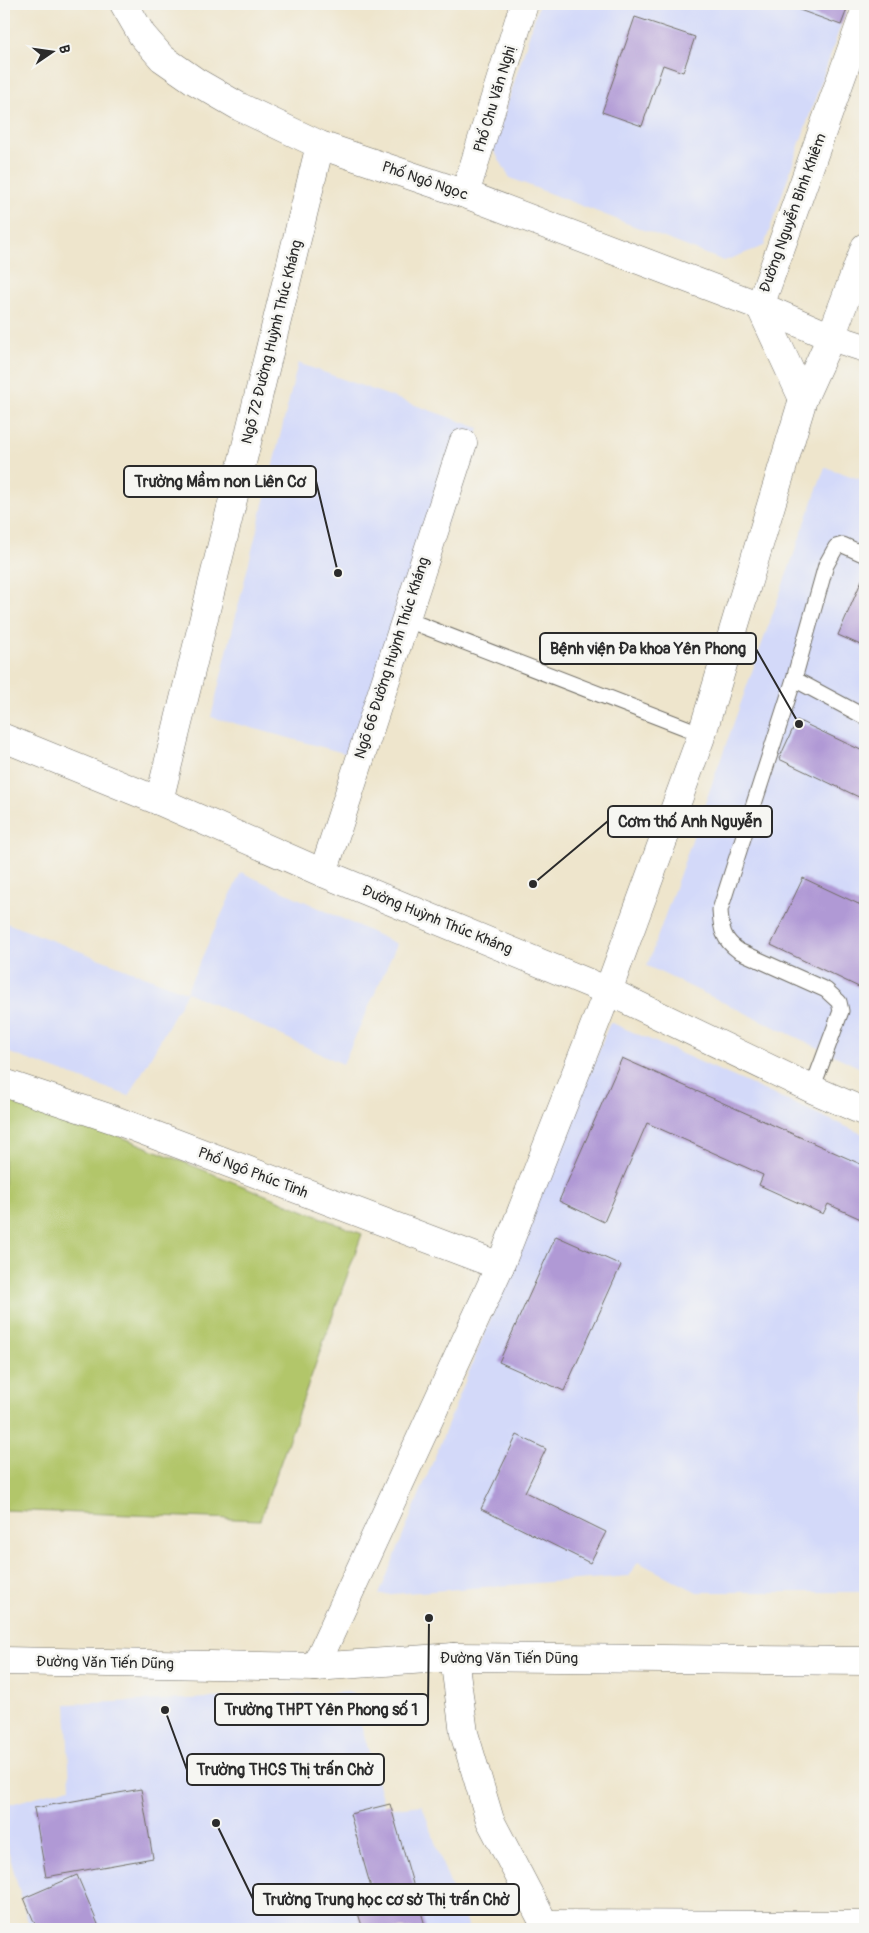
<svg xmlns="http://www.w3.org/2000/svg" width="869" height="1933" font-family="Pangolin,sans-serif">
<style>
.built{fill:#d3d9f9}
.green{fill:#b2c66a;stroke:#6e784a}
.building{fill:#b099d5}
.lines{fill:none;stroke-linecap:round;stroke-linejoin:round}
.lane-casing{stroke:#6f6c63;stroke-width:17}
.street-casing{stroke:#6f6c63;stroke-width:29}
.secondary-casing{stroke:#6f6c63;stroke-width:29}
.primary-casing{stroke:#6f6c63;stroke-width:29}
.lane{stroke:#fff;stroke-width:15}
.street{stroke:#fff;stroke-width:28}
.secondary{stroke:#fff;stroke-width:28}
.primary{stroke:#fff;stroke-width:28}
.labels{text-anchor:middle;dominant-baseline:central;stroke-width:5;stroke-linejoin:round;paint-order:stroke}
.street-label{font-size:15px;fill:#2b2b2b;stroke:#f6f6f2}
.leader{fill:none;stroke:#2b2b2b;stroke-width:2}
.callout-dot{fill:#2b2b2b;stroke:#f6f6f2;stroke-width:2}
.callout{fill:#f6f6f2;stroke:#2b2b2b;stroke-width:2}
.callout-label{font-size:16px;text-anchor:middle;font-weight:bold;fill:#2b2b2b}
</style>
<rect width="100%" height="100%" fill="#f6f6f2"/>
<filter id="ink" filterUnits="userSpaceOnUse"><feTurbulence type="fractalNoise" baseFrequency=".02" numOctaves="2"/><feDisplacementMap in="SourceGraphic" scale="10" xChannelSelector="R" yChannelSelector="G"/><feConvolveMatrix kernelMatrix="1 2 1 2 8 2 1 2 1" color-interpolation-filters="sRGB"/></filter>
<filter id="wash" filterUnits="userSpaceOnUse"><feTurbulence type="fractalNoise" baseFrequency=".0096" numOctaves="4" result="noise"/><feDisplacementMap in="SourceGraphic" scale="20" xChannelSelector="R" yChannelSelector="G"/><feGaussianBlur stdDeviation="1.12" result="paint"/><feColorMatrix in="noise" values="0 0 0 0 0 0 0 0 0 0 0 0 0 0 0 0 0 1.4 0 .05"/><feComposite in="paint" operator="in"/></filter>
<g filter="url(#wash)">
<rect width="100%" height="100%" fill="#eee5cc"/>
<g class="built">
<polygon points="539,4 782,4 841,25 764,246 724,261 510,178 493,149"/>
<polygon points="298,363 479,428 366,759 211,717"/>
<polygon points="825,467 865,481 865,1070 647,966"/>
<polygon points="241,872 397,944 343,1064 187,992 129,1096 4,1051 4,922 186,992"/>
<polygon points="610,1022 865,1135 865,1592 697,1592 638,1562 629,1576 379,1595"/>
<polygon points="352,1692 385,1809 422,1805 447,1876 469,1929 30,1929 4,1836 4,1806 70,1787 66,1704"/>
</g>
<polygon class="green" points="4,1095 77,1119 362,1234 260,1520 4,1510"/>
<g id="blocks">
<g class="building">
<polygon points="783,4 849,4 841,25"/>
<polygon points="635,17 695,37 683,72 663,65 642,126 602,112"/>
<polygon points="865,573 865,647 838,635"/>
<polygon points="797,720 865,752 865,800 779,759"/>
<polygon points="803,878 865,907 865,990 771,945"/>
<polygon points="622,1058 865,1166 865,1221 828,1204 823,1214 759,1185 763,1175 647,1123 604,1222 559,1201"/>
<polygon points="556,1236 621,1265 564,1391 499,1362"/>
<polygon points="517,1435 546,1449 525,1492 606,1532 590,1563 481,1509"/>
<polygon points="141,1789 153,1858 46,1877 34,1808"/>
<polygon points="390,1804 426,1929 363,1929 355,1904 374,1898 350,1814"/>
<polygon points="77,1875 100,1929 37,1929 24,1898"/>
</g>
</g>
</g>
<g filter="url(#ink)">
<use href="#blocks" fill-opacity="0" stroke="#6f6c63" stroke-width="1"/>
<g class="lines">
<g class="lane-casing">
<g id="lane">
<polyline points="405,619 702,734"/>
<polyline points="794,679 865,717"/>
<path d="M812 1089 841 1011 839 1002 826 990 739 951C723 940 721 929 720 910L794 679 826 565 836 547 843 545 865 555"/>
</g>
</g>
<g class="street-casing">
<g id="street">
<polyline points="465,194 524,4"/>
<polyline points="159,801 320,145"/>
<polyline points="323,873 463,443"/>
<polyline points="4,1083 115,1120 500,1266"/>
<polyline points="454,1657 464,1733 490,1820 547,1929"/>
<polyline points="544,1924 865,1925"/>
</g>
</g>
<g class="secondary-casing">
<g id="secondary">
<polyline points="124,4 142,35 162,58 195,81 240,107 320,145 465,194 760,306 831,337 865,348"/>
<polyline points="803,399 760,306 865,11"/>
<polyline points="4,738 159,801 323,873 608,991 812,1089 865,1112"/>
<polyline points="315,1667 500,1266 608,991 702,734 803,399 831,337 865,247"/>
</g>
</g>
<g class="primary-casing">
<polyline id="primary" points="4,1661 315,1667 454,1657 865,1661"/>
</g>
<use href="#lane" class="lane"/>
<use href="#street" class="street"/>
<use href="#secondary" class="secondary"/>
<use href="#primary" class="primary"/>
</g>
</g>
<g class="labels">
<g class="street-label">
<text transform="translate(495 99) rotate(-73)">Phố Chu Văn Nghị</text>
<text transform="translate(425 181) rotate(19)">Phố Ngô Ngọc</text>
<text transform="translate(793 213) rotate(-70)">Đường Nguyễn Bỉnh Khiêm</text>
<text transform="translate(272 342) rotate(-76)">Ngõ 72 Đường Huỳnh Thúc Kháng</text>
<text transform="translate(392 658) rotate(-72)">Ngõ 66 Đường Huỳnh Thúc Kháng</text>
<text transform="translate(437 920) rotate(22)">Đường Huỳnh Thúc Kháng</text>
<text transform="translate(253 1173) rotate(21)">Phố Ngô Phúc Tinh</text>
<text x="509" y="1658">Đường Văn Tiến Dũng</text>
<text transform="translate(105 1663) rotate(1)">Đường Văn Tiến Dũng</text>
</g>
</g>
<path class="leader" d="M338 573L316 481M799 724L756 649M533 884L608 821M429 1618L428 1710M165 1710L187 1770M216 1823L253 1899"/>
<g class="callout-dot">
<circle cx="338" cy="573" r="5"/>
<circle cx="799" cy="724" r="5"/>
<circle cx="533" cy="884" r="5"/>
<circle cx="429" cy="1618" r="5"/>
<circle cx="165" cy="1710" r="5"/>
<circle cx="216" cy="1823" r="5"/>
</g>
<g class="callout">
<rect x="124" y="466" width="192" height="31" rx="5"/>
<rect x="540" y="633" width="216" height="31" rx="5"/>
<rect x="608" y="806" width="164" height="31" rx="5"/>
<rect x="215" y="1694" width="213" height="31" rx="5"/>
<rect x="187" y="1754" width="197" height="31" rx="5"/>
<rect x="253" y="1884" width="266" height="31" rx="5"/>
</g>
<g class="callout-label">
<text x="220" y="487">Trường Mầm non Liên Cơ</text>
<text x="648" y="654">Bệnh viện Đa khoa Yên Phong</text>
<text x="690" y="827">Cơm thố Anh Nguyễn</text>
<text x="321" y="1715">Trường THPT Yên Phong số 1</text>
<text x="285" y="1775">Trường THCS Thị trấn Chờ</text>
<text x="386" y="1905">Trường Trung học cơ sở Thị trấn Chờ</text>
</g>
<rect width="869" height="1933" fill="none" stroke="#f6f6f2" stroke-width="20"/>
<g transform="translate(52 52) rotate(77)" stroke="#f6f6f2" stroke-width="4" paint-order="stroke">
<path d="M0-4L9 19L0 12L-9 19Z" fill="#2b2b2b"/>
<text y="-8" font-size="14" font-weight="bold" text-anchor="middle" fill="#2b2b2b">B</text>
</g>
</svg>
